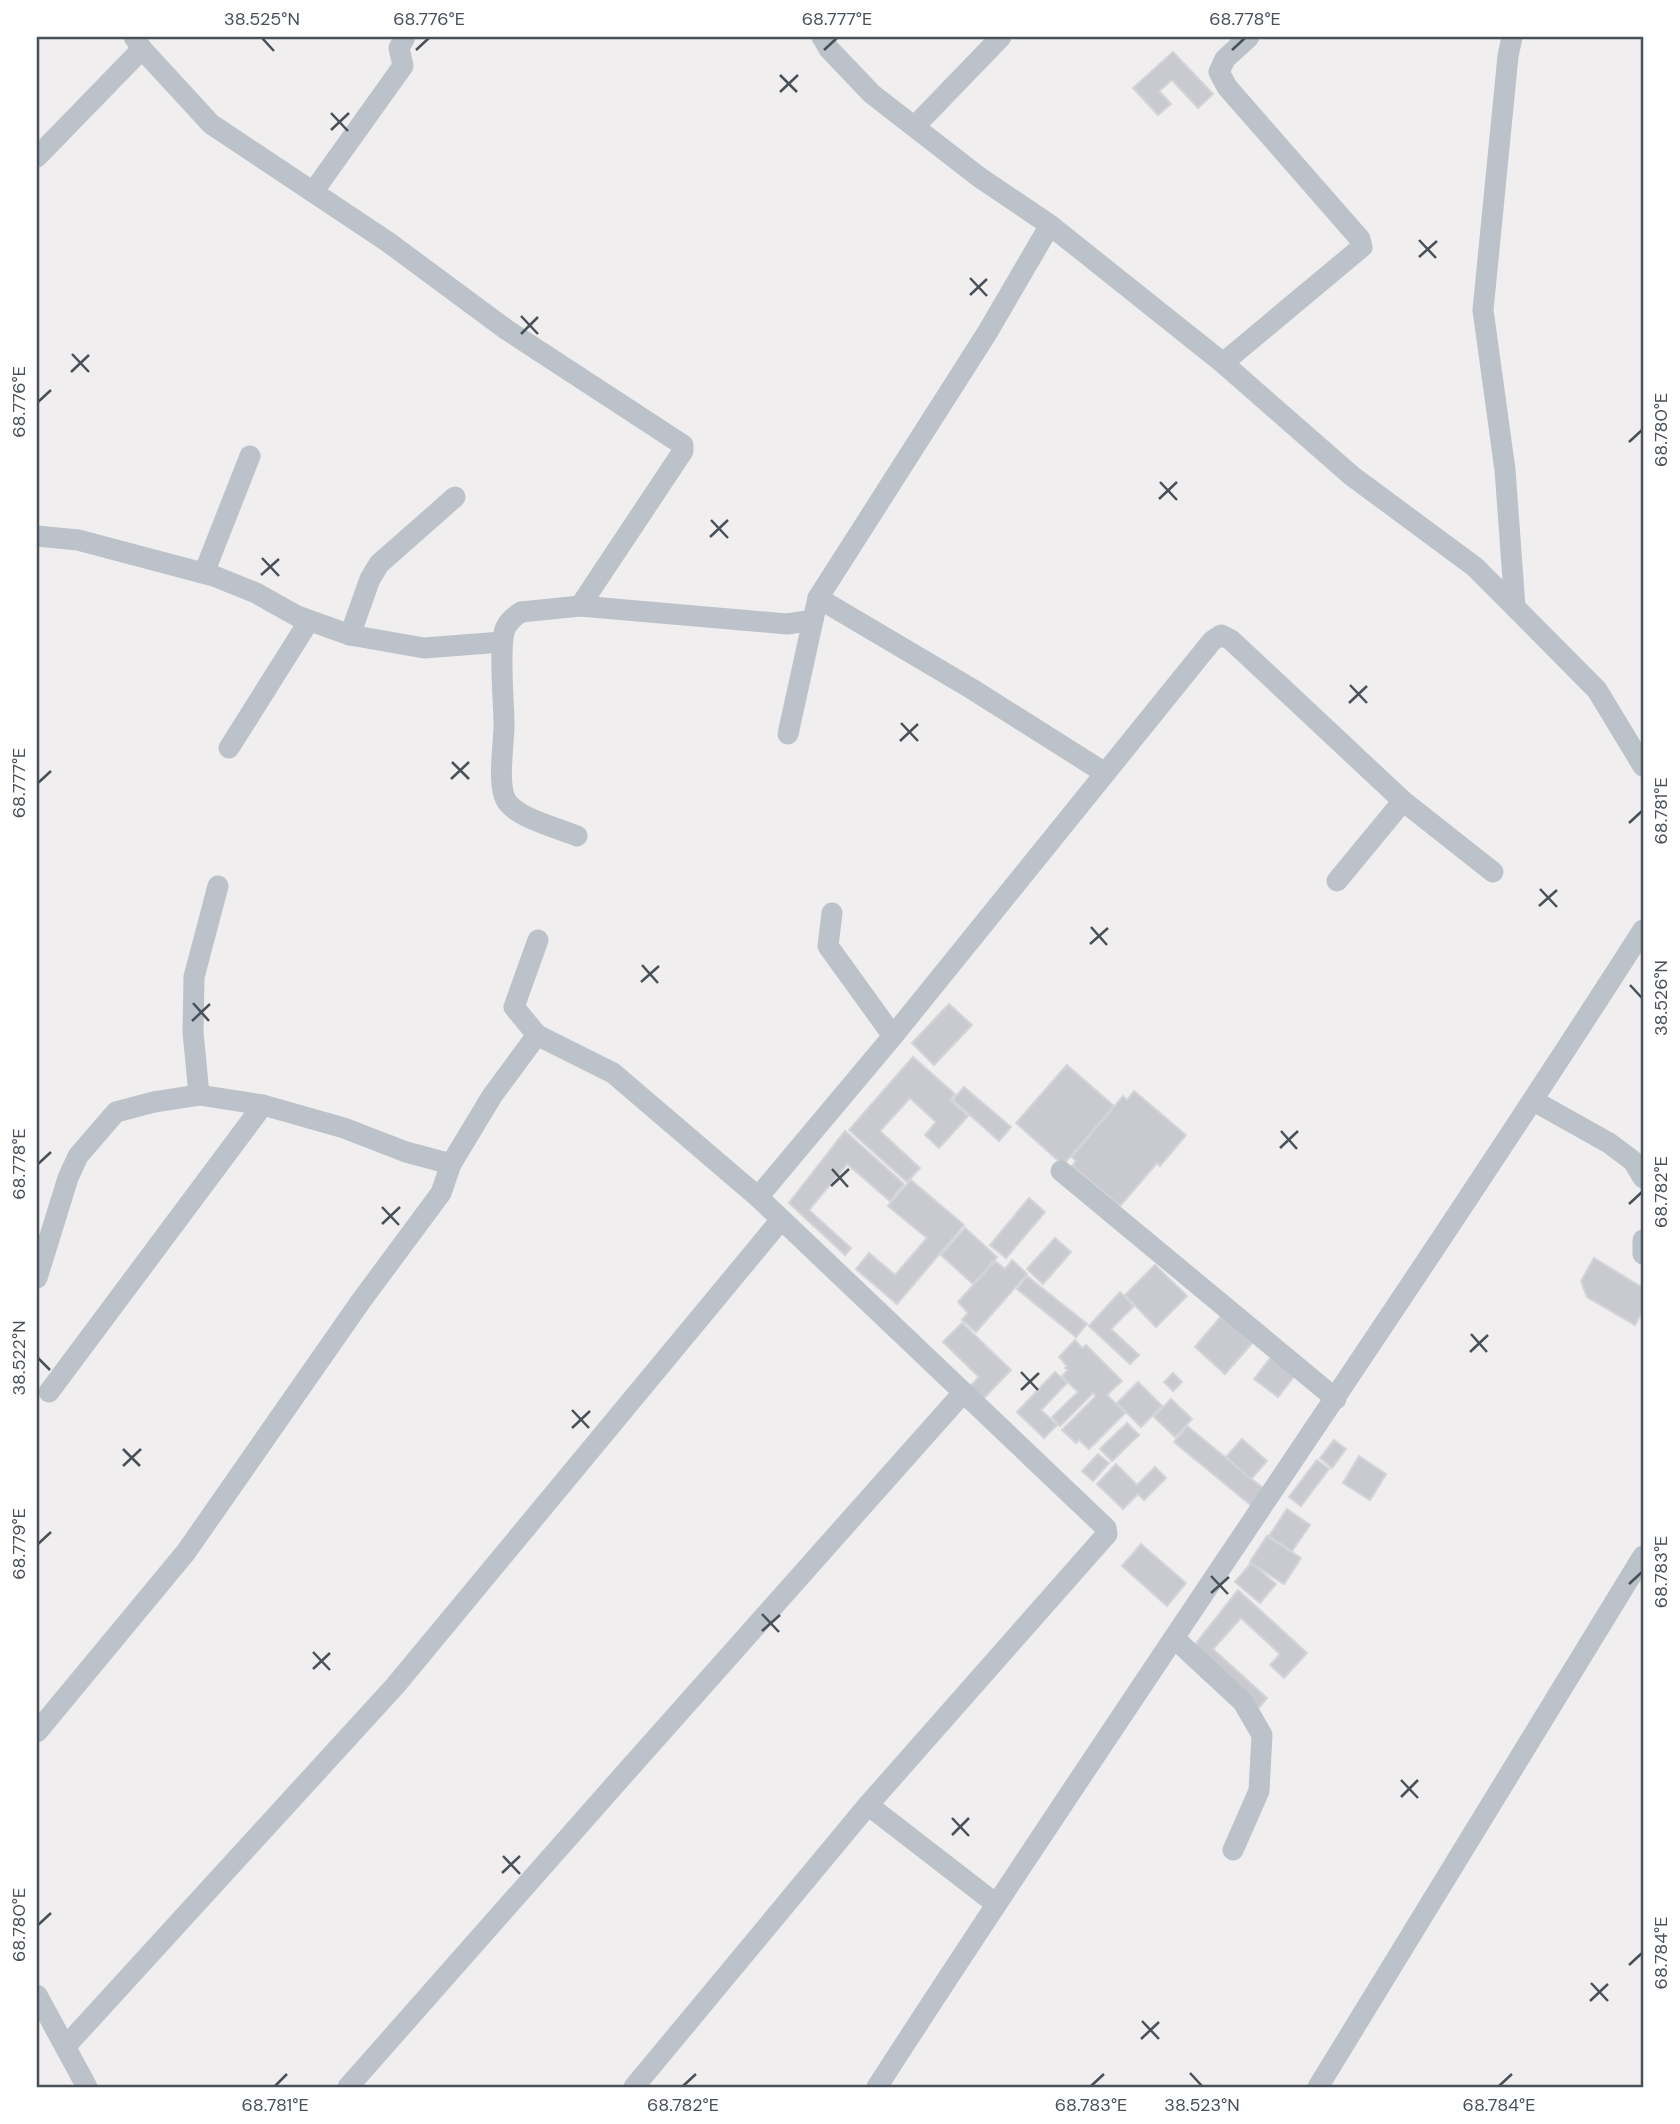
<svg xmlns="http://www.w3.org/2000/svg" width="1680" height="2124" font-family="'DM Sans',sans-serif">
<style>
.building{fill:#c9cad0;stroke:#d3d4d9;stroke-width:2}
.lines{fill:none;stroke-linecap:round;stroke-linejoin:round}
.minor{stroke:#bbc2c9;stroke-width:21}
.ticks{fill:none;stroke:#485059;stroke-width:2.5}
.neatline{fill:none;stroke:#485059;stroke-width:2.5}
.ticks-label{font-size:18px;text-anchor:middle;fill:#485059}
</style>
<rect width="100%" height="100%" fill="#f0eeee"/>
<g class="building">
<polygon points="1173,52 1213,94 1198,108 1172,80 1159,91 1171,104 1158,115 1133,88"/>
<polygon points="949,1004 972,1025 934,1065 912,1043"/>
<polygon points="913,1057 955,1094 950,1100 968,1116 939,1148 925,1135 936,1122 910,1098 880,1131 920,1168 907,1182 849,1130"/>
<polygon points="1067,1065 1114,1106 1063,1165 1016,1123"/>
<polygon points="964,1087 1011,1127 999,1141 953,1100"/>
<polygon points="1134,1091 1186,1135 1160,1166 1157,1163 1120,1206 1072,1166 1076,1161 1072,1157 1123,1096 1127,1100"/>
<polygon points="845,1131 904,1184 890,1201 847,1164 809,1210 851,1248 845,1255 789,1203"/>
<polygon points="911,1180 964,1225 897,1304 856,1269 869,1253 895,1275 927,1238 888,1206"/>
<polygon points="1029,1198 1045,1212 1006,1258 990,1245"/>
<polygon points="965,1228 997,1257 973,1284 941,1255"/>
<polygon points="1055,1238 1071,1252 1043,1284 1027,1269"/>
<polygon points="1594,1258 1643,1288 1643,1310 1635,1325 1587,1297 1581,1281"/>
<polygon points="1012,1260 1027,1274 976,1332 962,1320 968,1313 958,1302 995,1261 1005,1269"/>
<polygon points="1155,1265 1187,1296 1156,1327 1125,1295"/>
<polygon points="1027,1276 1087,1324 1076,1337 1017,1289"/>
<polygon points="1120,1292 1134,1306 1111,1329 1139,1355 1130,1364 1089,1326"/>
<polygon points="1223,1314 1254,1341 1225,1374 1195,1347"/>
<polygon points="962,1323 1011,1370 980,1402 967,1389 979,1377 943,1342"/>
<polygon points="1075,1340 1082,1348 1086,1345 1122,1381 1107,1395 1125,1413 1089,1449 1079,1440 1076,1443 1062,1430 1096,1396 1093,1393 1060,1426 1052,1417 1078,1392 1062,1376 1068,1370 1065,1368 1067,1366 1059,1357"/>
<polygon points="1272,1356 1296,1374 1278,1397 1254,1379"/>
<polygon points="1055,1372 1067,1383 1041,1410 1057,1425 1044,1438 1017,1412"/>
<polygon points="1173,1373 1182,1382 1173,1391 1164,1382"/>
<polygon points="1138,1382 1162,1406 1141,1427 1117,1403"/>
<polygon points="1171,1399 1192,1419 1175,1437 1154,1417"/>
<polygon points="1127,1423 1139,1435 1112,1461 1100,1449"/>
<polygon points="1187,1426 1270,1494 1257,1510 1174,1442"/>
<polygon points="1242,1439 1267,1461 1251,1479 1226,1457"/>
<polygon points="1334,1440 1346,1449 1332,1468 1320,1458"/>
<polygon points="1098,1454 1109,1463 1093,1481 1082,1471"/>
<polygon points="1359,1456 1386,1474 1370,1500 1343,1483"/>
<polygon points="1317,1460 1329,1469 1301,1506 1289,1497"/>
<polygon points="1116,1464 1137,1485 1155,1467 1166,1478 1144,1500 1138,1494 1123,1509 1097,1484"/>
<polygon points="1287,1509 1310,1525 1292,1551 1269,1536"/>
<polygon points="1267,1536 1301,1558 1284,1584 1250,1562"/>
<polygon points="1141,1544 1186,1583 1167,1606 1122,1566"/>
<polygon points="1251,1563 1276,1584 1260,1603 1235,1582"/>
<polygon points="1238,1590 1307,1653 1284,1678 1270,1665 1280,1654 1241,1618 1213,1649 1267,1698 1257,1710 1194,1646"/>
</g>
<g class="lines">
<g class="minor">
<polyline points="134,37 142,49 211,124 388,242 507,330 683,445 683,451 580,606"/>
<polyline points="822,37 829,49 872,94 979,177 1050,225"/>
<polyline points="1512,37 1508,56 1483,310 1505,470 1515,607"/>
<polyline points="915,126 1001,37"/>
<polyline points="37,157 142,49"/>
<polyline points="313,192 403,66 399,48 405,37"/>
<polyline points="1223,363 1362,247 1360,239 1227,87 1219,72 1225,59 1249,37"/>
<polyline points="37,536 78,540 214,576 256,593 297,616 350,635 424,648 502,642"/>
<polyline points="204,573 250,456"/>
<polyline points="818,598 972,689 1105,773"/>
<polyline points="350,635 370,579 379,564 455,497"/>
<polyline points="788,734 813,620"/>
<polyline points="229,748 309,621"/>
<path d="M577 836C558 828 516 818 506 800 497 784 504 744 504 724 504 704 498 642 506 627 509 621 515 616 521 612L580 606 787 624 813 620 818 598 987 333 1050 225 1223 363 1352 476 1475 567 1597 690 1643 766"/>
<polyline points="1337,881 1403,801"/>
<polyline points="832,913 828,946 893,1036"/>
<polyline points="537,1035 613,1073 758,1197 893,1036 1212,641 1221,635 1231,640 1403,801 1493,872"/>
<polyline points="199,1095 193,1032 194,977 218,886"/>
<polyline points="1534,1101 1609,1143 1633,1161 1643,1178"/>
<polyline points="1061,1171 1336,1399"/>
<polyline points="1643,1240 1643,1254"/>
<polyline points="37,1278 68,1178 78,1156 116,1112 154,1102 199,1095 263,1105 344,1128 406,1152 451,1164 492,1096 537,1035 514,1007 538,940"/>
<polyline points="49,1392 263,1105"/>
<polyline points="1174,1638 1243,1702 1262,1735 1259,1791 1233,1850"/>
<polyline points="37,1732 186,1552 361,1301 441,1193 451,1164"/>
<polyline points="868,1805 996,1904"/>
<polyline points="37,1995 87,2087"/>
<polyline points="65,2047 395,1686 780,1221"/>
<polyline points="348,2087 619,1780 962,1394"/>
<polyline points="634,2087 868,1805 1107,1534 1106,1528 758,1197"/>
<path d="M877 2087C1128 1698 1393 1320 1643 930"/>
<polyline points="1318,2087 1643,1556"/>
</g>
</g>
<path class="ticks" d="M262 38 274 51M416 50 429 38M824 50 837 38M1232 50 1245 38M780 75 797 92M780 92 798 75M331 113 348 131M331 130 349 113M1419 240 1436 258M1419 257 1437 241M970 278 987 296M970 295 987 279M521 316 538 334M521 334 538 317M72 354 89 372M71 372 89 355M38 402 51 390M1629 442 1642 430M1160 482 1177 500M1159 499 1177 482M711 520 728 538M710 537 728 520M262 558 279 576M261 575 279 559M1350 685 1367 703M1349 703 1367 686M901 723 918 741M900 741 918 724M452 762 469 779M451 779 469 762M38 783 51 771M1629 823 1642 811M1540 889 1557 907M1539 906 1557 890M1091 927 1107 945M1090 944 1108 928M642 965 658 983M641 982 659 966M1630 985 1642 998M193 1003 209 1021M192 1021 210 1004M1281 1131 1297 1149M1280 1148 1298 1131M38 1164 51 1152M832 1169 848 1187M831 1186 849 1169M1629 1204 1642 1192M382 1207 399 1225M382 1224 400 1207M1471 1334 1487 1352M1470 1352 1488 1335M38 1358 50 1370M1021 1372 1038 1390M1021 1390 1039 1373M572 1410 589 1428M572 1428 590 1411M123 1449 140 1466M123 1466 141 1449M38 1544 51 1532M1211 1576 1228 1594M1629 1584 1642 1572M1211 1593 1229 1577M762 1614 779 1632M762 1631 780 1615M313 1652 330 1670M313 1669 330 1653M1401 1780 1418 1798M1401 1797 1418 1780M952 1818 969 1836M952 1835 969 1818M503 1856 520 1874M502 1873 520 1856M38 1925 51 1913M1629 1965 1642 1953M1591 1983 1608 2001M1590 2001 1608 1984M1142 2021 1159 2039M1141 2039 1159 2022M1190 2073 1202 2086M275 2086 287 2074M683 2086 696 2074M1091 2086 1104 2074M1499 2086 1512 2074"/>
<rect width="1680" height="2124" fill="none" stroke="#ffffff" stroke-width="77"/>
<rect x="38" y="38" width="1604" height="2048" class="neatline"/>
<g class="ticks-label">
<text x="262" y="25">38.525°N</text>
<text x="429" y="25">68.776°E</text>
<text x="837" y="25">68.777°E</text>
<text x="1245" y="25">68.778°E</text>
<text transform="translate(19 402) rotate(-90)" y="6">68.776°E</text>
<text transform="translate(1661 430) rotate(-90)" y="6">68.780°E</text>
<text transform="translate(19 783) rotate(-90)" y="6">68.777°E</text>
<text transform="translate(1661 811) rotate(-90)" y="6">68.781°E</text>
<text transform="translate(1661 998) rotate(-90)" y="6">38.526°N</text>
<text transform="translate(19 1164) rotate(-90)" y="6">68.778°E</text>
<text transform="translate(1661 1192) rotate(-90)" y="6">68.782°E</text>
<text transform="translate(19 1358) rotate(-90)" y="6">38.522°N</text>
<text transform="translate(19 1544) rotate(-90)" y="6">68.779°E</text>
<text transform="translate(1661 1572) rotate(-90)" y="6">68.783°E</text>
<text transform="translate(19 1925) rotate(-90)" y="6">68.780°E</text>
<text transform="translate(1661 1953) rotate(-90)" y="6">68.784°E</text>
<text x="275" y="2111">68.781°E</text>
<text x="683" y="2111">68.782°E</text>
<text x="1091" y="2111">68.783°E</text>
<text x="1202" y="2111">38.523°N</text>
<text x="1499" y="2111">68.784°E</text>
</g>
</svg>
